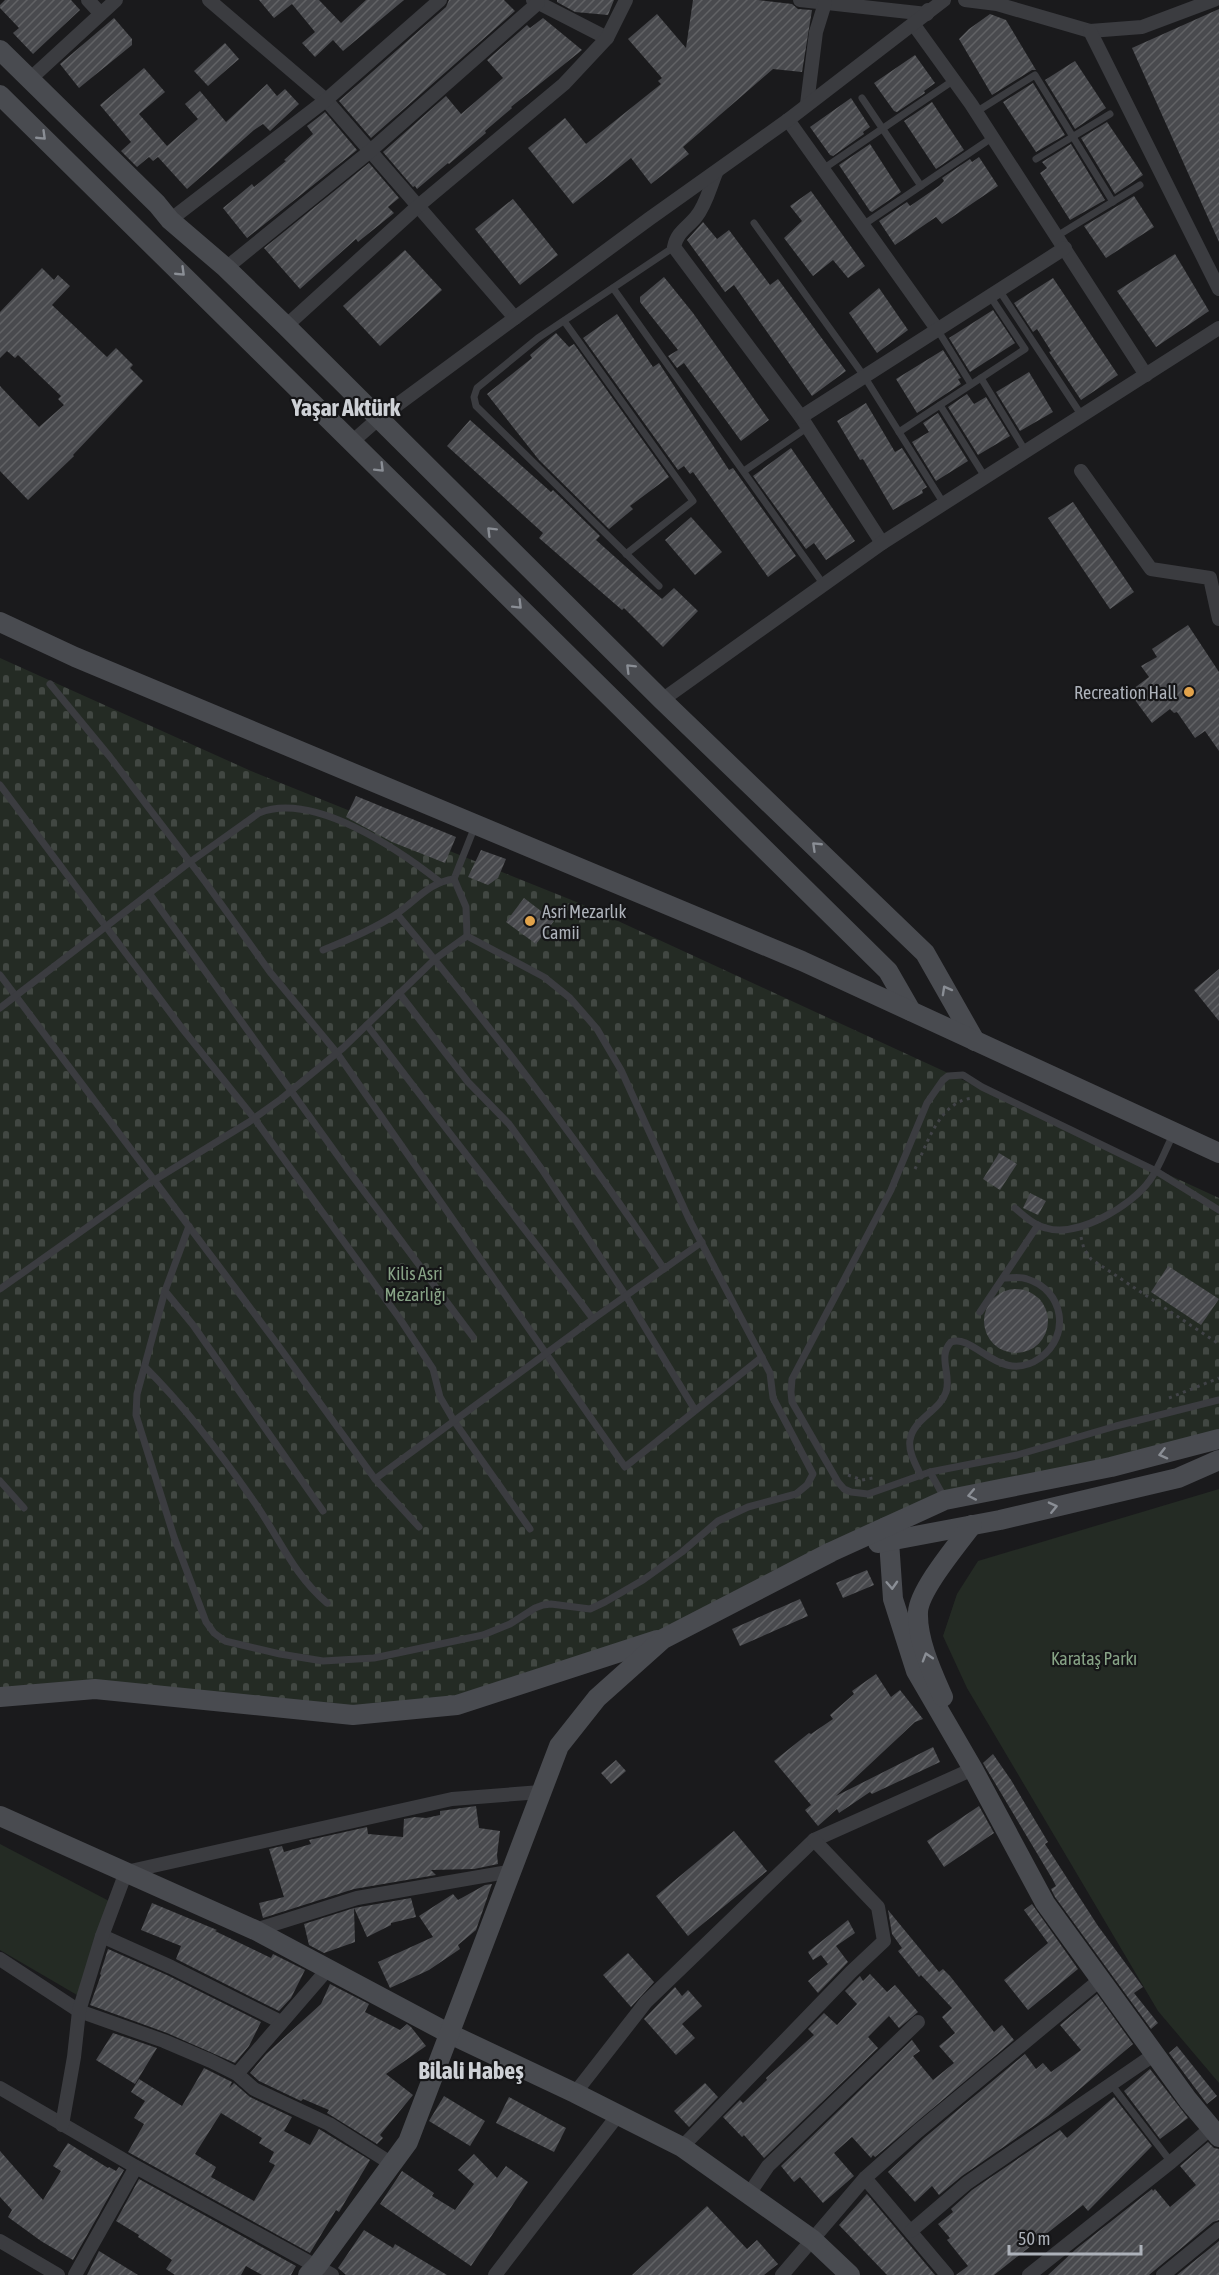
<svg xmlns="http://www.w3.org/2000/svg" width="1219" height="2275" font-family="'Asap Condensed',sans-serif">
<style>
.cemetery{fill:url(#cemetery-stones)}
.park{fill:#242b24}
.building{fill:url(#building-hatch);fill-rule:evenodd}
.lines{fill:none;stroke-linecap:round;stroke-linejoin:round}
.path{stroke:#414347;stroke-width:3;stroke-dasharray:3 4.5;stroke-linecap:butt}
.lane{stroke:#3b3c40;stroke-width:7}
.street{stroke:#3b3c40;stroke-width:14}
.secondary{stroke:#494b50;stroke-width:20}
.oneway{stroke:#8a8e95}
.poi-dot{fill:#e2a34b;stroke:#151517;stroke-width:2}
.labels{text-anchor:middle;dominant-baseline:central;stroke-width:4.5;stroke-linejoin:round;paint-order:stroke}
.poi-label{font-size:18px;fill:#adb2ba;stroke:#151517;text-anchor:end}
.park-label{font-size:18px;fill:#87a386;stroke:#151517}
.district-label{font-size:24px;font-weight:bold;fill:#ced1d6;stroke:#151517}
</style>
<defs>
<pattern id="cemetery-stones" width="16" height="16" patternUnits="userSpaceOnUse" patternTransform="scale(1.5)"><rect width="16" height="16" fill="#242b24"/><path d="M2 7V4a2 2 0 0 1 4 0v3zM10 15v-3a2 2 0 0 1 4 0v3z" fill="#414742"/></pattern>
<pattern id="building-hatch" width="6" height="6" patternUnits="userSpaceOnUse" patternTransform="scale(1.5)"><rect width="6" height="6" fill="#494a4e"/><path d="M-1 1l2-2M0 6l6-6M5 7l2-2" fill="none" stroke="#616265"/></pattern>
</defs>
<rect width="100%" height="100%" fill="#1a1a1c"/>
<polygon class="cemetery" points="0,658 251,771 579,903 1219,1198 1219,1439 934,1506 737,1608 454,1707 349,1716 91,1691 0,1703"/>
<g class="park">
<polygon points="1219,1489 1219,2083 1158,2011 967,1688 943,1636 957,1594 978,1561"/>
<polygon points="0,1844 111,1902 77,1995 0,1950"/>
</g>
<g class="building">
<polygon points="5,0 71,0 80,10 33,54 13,33 19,28 0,8 0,5"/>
<polygon points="259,0 319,0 341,23 366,0 404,0 343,51 333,40 315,57 302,43 315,32 292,4 274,18"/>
<polygon points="449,0 504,0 515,11 371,138 339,101 446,7"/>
<polygon points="557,0 614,0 608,15 575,12 557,2"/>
<polygon points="693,0 758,0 792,4 798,9 812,10 802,72 773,69 683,147 689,154 651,184 631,158 573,204 528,148 565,118 586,144 661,84 658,81 662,78 628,39 657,14 686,48"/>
<polygon points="1219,9 1219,242 1132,48"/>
<polygon points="990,14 1006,20 1036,70 1032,70 992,95 959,39 969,29"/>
<polygon points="114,18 132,39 132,45 79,88 60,64"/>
<polygon points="543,18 582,50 511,107 512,108 485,131 486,133 449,164 448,163 417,189 415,186 413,187 383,152 446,96 461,114 503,78 487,60 527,25 530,28"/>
<polygon points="225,43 239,59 208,86 194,71"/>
<polygon points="915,55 935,83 924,91 925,93 897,112 894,111 874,83"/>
<polygon points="1075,61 1106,108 1075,129 1045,80"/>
<polygon points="144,68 165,92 139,114 167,146 198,119 185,104 200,91 226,122 267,84 277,96 285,89 299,104 270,131 263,124 254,130 187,189 158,157 153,161 149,157 137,167 121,151 131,142 100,105"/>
<polygon points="1033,83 1065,135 1036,152 1003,102"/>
<polygon points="851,98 870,127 863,132 864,134 833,156 830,155 810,127"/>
<polygon points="932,102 964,150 936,169 904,121"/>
<polygon points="325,112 357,150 247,238 223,208 252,184 254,187 286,161 284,160 313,134 307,126"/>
<polygon points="1107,122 1143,175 1115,194 1081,138"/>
<polygon points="870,144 901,192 872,212 870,211 839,165"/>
<polygon points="1071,144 1105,200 1070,220 1040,173 1047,168 1042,162"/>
<polygon points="979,157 998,186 942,224 936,217 895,245 879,221 907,202 910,206 939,186 944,181 942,178 970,159 972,162"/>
<polygon points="369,163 399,198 388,207 394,213 358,242 356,239 300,289 264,248"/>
<polygon points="811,191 865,266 848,278 833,260 813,276 784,238 802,221 790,206"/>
<polygon points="1134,196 1154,227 1106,258 1084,226"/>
<polygon points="513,199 558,255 520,285 475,229"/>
<polygon points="703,222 717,239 729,230 770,285 778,279 846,371 812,396 734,285 725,292 687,240"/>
<polygon points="405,250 442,290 380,346 343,306"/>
<polygon points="1175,254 1209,311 1156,347 1117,291"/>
<polygon points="42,268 54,280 58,275 70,286 52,305 107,357 116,348 133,365 130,368 143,381 73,455 74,456 28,500 0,471 0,386 39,427 64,405 58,399 61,396 18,355 15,358 7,351 0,358 0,312"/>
<polygon points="664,277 693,313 769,420 741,441 684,363 677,368 668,356 678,350 640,302 640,297"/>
<polygon points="1053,278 1118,375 1081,400 1049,352 1051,351 1037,329 1033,332 1014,303"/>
<polygon points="879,288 908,330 877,353 849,313"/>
<polygon points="993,310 1015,343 970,372 949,338"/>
<polygon points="617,314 653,367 659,363 729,470 733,468 796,556 768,577 693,472 690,474 684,466 678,470 583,338"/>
<polygon points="556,333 569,347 574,344 669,477 630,506 633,509 609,529 539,460 487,394 532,358 530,355"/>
<polygon points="943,350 961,378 958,379 961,384 917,413 896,379"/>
<polygon points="1029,372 1053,412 1020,431 996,392"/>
<polygon points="967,394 974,404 986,397 1010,436 978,455 948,407"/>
<polygon points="866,403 895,452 902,448 927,487 922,490 923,493 893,510 863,459 860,460 837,421"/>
<polygon points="938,413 968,461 936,481 912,442 929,432 923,423"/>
<polygon points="470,420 551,492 553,490 600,536 596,540 662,599 674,588 698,611 663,647 624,608 622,610 539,538 543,533 447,446"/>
<polygon points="791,448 855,541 826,560 814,543 806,549 753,476"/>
<polygon points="1073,502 1134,592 1110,609 1048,518"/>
<polygon points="691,517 722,552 695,575 665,540"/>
<polygon points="1188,625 1219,672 1219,751 1205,731 1195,738 1177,712 1174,713 1170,709 1152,723 1129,692 1149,677 1141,666 1157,657 1152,649"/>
<polygon points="356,796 456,837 445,863 392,842 346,817"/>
<polygon points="481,850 506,859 498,878 488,885 468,877"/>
<polygon points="524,898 554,921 536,944 506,922"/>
<polygon points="1219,969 1219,1021 1194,990"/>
<polygon points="999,1153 1017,1164 1000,1190 983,1179"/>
<polygon points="1030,1193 1046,1201 1038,1215 1023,1208"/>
<polygon points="1168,1266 1219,1299 1201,1325 1151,1292"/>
<circle cx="1016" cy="1321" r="32"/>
<polygon points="867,1570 874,1585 843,1598 836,1583"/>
<polygon points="800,1599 808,1616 740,1646 732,1629"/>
<polygon points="876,1674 891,1697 900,1690 923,1719 915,1722 836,1796 933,1747 940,1762 872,1794 870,1792 839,1813 837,1809 818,1826 805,1810 811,1805 774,1761 809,1733 811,1734 833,1719 830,1715 854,1694 852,1691"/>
<polygon points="993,1754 1011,1780 1048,1842 1045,1844 1098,1926 1143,1987 1134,1993 1158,2023 1151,2029 1055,1897 1051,1889 1056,1886 1053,1880 983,1763"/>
<polygon points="616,1760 626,1771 611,1784 601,1773"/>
<polygon points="476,1806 479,1828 500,1831 497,1855 498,1864 474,1869 431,1870 436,1875 354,1889 263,1918 259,1903 284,1897 269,1849 282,1846 284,1852 311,1844 309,1840 367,1827 368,1834 403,1837 404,1819 415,1817 426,1818 440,1815 440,1811"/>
<polygon points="979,1806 994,1833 944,1867 927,1841"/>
<polygon points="734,1831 767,1871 688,1936 656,1896"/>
<polygon points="492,1884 476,1930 458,1945 460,1949 429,1970 390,1988 378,1962 433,1937 419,1916 453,1894 458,1900 485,1885"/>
<polygon points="411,1898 416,1917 391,1923 391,1925 367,1937 354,1908"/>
<polygon points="152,1903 217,1930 215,1931 271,1958 273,1954 305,1970 291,1998 279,2011 176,1959 181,1946 141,1930"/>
<polygon points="1032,1904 1078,1969 1028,2010 1004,1980 1048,1943 1024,1910"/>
<polygon points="354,1908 355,1942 324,1953 309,1945 304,1924"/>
<polygon points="888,1910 939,1972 943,1969 950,1976 994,2032 1002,2025 1014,2040 875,2157 873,2155 871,2158 852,2137 834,2153 854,2176 823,2203 800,2177 794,2182 781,2166 912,2040 920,2051 913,2056 933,2080 954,2063 939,2046 955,2033 942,2017 952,2008 921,1975 919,1977 898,1951 902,1948 892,1934"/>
<polygon points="848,1920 855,1933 836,1946 848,1962 818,1993 808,1981 828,1964 821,1955 813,1960 808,1952"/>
<polygon points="108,1949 167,1975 261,2022 249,2046 235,2063 167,2033 90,2005 101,1975 100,1974"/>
<polygon points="628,1953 654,1982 631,2007 603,1975"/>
<polygon points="870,1974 887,1992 895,1985 918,2012 899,2028 889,2016 868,2037 878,2048 764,2158 744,2135 742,2137 723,2117 740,2100 743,2103 767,2080 766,2078 814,2035 808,2029 824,2013 837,2025 857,2004 845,1991 860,1976 863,1981"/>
<polygon points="330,1984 369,2004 365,2012 400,2030 407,2024 411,2027 426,2046 386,2074 413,2095 380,2135 383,2138 377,2144 327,2113 329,2110 303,2099 301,2101 259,2081 250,2073 266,2054 321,2004"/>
<polygon points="675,1987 682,1996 688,1990 702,2006 682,2024 695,2038 676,2055 644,2019"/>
<polygon points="1097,1994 1133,2044 1048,2116 962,2176 939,2195 932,2186 915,2202 888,2172 924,2138 1025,2054 1036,2069 1043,2063 1051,2072 1081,2050 1060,2025"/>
<polygon points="113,2033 157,2048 135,2084 96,2060"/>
<polygon points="1177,2046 1217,2096 1207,2104 1169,2053"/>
<path d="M204 2068 232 2082 229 2088 234 2083 250 2097 292 2117 284 2131 310 2145 319 2129 370 2160 339 2212 336 2210 310 2253 128 2152 144 2124 134 2118 145 2101 131 2092 139 2079 182 2106ZM221 2113 262 2138 259 2143 274 2152 269 2162 275 2165 254 2201 211 2177 216 2167 195 2154Z"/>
<polygon points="1150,2069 1188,2118 1160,2139 1124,2091"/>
<polygon points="705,2083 718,2097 689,2127 674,2111"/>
<polygon points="444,2096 485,2121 470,2146 429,2121"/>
<polygon points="509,2097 566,2128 554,2152 496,2123"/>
<polygon points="1114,2097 1152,2146 1088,2211 1083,2205 994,2275 956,2275 968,2266 947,2240 950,2238 938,2224 953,2212 951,2209 972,2190 1060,2130 1067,2138"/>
<polygon points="1208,2142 1214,2148 1219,2149 1219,2220 1213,2222 1149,2275 1048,2275 1076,2249 1152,2189 1153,2191 1155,2189 1170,2207 1196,2185 1180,2166"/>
<polygon points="68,2143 108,2168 109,2167 116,2171 119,2167 124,2170 73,2260 41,2241 8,2217 12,2210 0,2197 0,2151 43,2200 61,2171 53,2166"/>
<polygon points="474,2154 497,2178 506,2166 528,2182 471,2266 380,2204 402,2171 434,2193 432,2196 455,2210 474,2184 458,2170"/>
<polygon points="139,2179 296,2266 291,2275 262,2275 246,2266 241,2275 175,2275 166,2269 172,2260 138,2237 139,2235 116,2221"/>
<polygon points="867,2194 935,2275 887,2275 839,2225"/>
<polygon points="707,2206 747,2249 757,2240 778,2264 764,2275 632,2275"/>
<polygon points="364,2230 393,2248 395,2244 447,2275 346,2275 338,2268"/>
<polygon points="1219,2241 1219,2275 1177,2275"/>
<polygon points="99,2251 138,2275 87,2275"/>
</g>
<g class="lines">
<g class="path">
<path d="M915 1169C928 1142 940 1100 974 1098"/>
<polyline points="1081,1237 1084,1249 1091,1259 1219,1344"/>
<polyline points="1169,1398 1219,1378"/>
<polyline points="848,1475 862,1480 873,1478"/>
</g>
<g class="lane">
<polyline points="862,98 921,186"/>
<polyline points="976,112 1035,75 1113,202"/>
<polyline points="1036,159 1110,114"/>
<polyline points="823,169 954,80"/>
<polyline points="754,223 864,376 944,504"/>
<polyline points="863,225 993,137"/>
<polyline points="1057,236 1140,185"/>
<polyline points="613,288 824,585"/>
<polyline points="999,290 1082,416"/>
<polyline points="564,321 693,501 626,554"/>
<polyline points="937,329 971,384"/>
<polyline points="981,378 1026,452"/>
<polyline points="940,405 985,477"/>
<polyline points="899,432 1025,349 990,296"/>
<polyline points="744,471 808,427"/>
<polyline points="659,586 476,406 474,397 477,388 538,338 674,247"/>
<polyline points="50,684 110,757 206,883 270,972 337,1053 625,1467 762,1357"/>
<polyline points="0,785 181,1027 254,1118 400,1319 433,1369 440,1397 454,1421 530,1529"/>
<polyline points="454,879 475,826"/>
<polyline points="149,893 348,1170 473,1337"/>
<path d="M397 914C492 1028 582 1145 664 1269"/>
<path d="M323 950C348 940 372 930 395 915 415 902 429 882 454 879"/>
<polyline points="0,975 275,1341 375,1479 419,1527"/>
<polyline points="399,993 468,1082 509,1124 543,1171 626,1296 695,1410"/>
<path d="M0 1008 190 862 259 813C313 791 398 849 440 882"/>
<path d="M367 1025C441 1124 519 1220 593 1319"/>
<path d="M1015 1208C1024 1216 1034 1225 1046 1228 1077 1238 1132 1206 1150 1180 1160 1166 1165 1150 1173 1135"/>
<polyline points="1219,1210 1156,1171 982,1087 963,1075 948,1076 943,1080 927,1103 891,1190 792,1379 791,1392 792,1402 838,1482 844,1489 851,1492 868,1494 930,1472 1017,1455 1116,1426 1219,1400"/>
<polyline points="189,1226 165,1291 137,1394 136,1415 174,1537 206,1622 214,1633 225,1641 280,1654 323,1661 374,1658 483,1635 510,1624 535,1608 543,1605 551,1604 590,1609 605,1602 643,1580 682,1552 718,1521 748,1507 796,1494 807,1485 813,1474 773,1398 770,1373 689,1219 621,1070 597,1029 570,998 544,977 467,936"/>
<polyline points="0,1289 148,1184 249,1122 281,1099 343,1048 435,959 467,936 466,907 454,879"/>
<polyline points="165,1291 193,1325 323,1511"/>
<polyline points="980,1312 1038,1225"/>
<path d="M145 1367C186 1408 222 1455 255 1503 280 1539 293 1574 327 1603"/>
<polyline points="930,1472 945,1499"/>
<path d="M921 1476C916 1465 908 1452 910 1440 913 1419 940 1411 946 1392 952 1375 937 1357 951 1342 975 1333 1000 1386 1040 1358 1071 1336 1064 1290 1027 1279 1020 1276 1012 1278 1004 1278"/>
<polyline points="375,1479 593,1319 702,1242"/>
<polyline points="0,1481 24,1508"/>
<polyline points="1111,2084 1171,2162"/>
</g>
<g class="street">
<polyline points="88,0 100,13"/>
<polyline points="209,0 326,100 515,318"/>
<polyline points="533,0 607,38"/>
<polyline points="800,0 927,14 928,10"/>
<polyline points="965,0 997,4 1090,31 1142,27 1214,0"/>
<polyline points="914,25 971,104 1146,375"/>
<polyline points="1090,31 1219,289"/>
<polyline points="29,80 116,0"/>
<polyline points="807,104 816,32 825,3"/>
<polyline points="788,120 937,329"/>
<path d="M716 173C710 187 706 205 696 217 687 228 677 232 674 247L801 417 882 543"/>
<polyline points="170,220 326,100 440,0"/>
<polyline points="226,268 369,152 538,3"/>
<polyline points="286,326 417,207 564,84 607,38 626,0"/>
<polyline points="801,417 1065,248"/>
<polyline points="353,441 378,419 649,219 788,120 944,0"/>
<polyline points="1081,471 1151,569 1210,578 1219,619"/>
<polyline points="662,700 882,543 1219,328"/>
<polyline points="255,1930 357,1898 513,1871"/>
<polyline points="102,1936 171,1967 281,2022"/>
<polyline points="0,1959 79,2011 164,2041 211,2061 237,2074 254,2089 329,2124 392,2164"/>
<polyline points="237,2074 327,1970"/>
<polyline points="0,2088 136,2167 332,2275"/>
<polyline points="575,2093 646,2002 814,1840 973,1769"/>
<polyline points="62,2125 74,2057 79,2011 102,1936 126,1872 452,1799 541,1792"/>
<polyline points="682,2147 851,1972 884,1941 878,1907 814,1840"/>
<polyline points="865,2178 947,2275"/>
<polyline points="749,2194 768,2166 918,2022"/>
<polyline points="911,2231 967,2183 1155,2054"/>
<polyline points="0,2241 58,2275"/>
<polyline points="75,2275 136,2167"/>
<polyline points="495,2275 618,2115"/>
<polyline points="782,2275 865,2178 918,2131 1101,1979"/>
<polyline points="1029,2275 1171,2162 1211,2128"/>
<polyline points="1163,2275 1219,2229"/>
</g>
<g class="secondary">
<polyline points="0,50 157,204 170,220 226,268 286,326 662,700 925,953 975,1041"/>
<polyline points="0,95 888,971 911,1011"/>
<polyline points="0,622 75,657 802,961 1219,1153"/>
<polyline points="886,1527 889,1541 893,1599 916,1671 973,1769 1045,1903 1188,2100 1219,2137"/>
<polyline points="878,1543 1000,1520 1178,1478 1219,1460"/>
<polyline points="0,1697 95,1689 353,1715 457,1705 657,1640"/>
<path d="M943 1697C932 1672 917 1640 918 1612 919 1590 958 1544 972 1525"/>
<polyline points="0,1816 255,1930 450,2034 575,2093 682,2147 813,2240 850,2275"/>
<polyline points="308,2275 317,2266 408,2142 559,1746 597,1698 663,1639 831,1552 945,1500 1111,1467 1219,1439"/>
</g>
</g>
<defs><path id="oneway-chevron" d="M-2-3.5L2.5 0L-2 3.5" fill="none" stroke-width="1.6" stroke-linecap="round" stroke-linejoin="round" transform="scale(1.5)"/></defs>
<g class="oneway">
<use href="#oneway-chevron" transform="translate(42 136) rotate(44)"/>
<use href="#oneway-chevron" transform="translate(181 272) rotate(44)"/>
<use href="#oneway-chevron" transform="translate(380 468) rotate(45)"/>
<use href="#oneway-chevron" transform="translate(491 531) rotate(-135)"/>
<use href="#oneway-chevron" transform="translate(518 605) rotate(45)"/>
<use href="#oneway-chevron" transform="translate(630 668) rotate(-135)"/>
<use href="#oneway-chevron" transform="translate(816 846) rotate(-136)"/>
<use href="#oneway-chevron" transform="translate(946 990) rotate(-119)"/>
<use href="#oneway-chevron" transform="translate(1163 1454) rotate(166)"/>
<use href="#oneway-chevron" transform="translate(972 1495) rotate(169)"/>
<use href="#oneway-chevron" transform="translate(1053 1507) rotate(-13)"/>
<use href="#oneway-chevron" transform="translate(892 1585) rotate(87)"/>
<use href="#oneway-chevron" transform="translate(927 1657) rotate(-107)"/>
</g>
<g class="poi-dot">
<circle cx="1189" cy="692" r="6"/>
<circle cx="530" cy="921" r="6"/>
</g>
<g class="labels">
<g class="poi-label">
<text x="1177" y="692">Recreation Hall</text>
<text x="542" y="911" text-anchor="start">Asri Mezarlık<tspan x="542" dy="21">Camii</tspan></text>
</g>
<g class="park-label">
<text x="415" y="1273">Kilis Asri<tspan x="415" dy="21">Mezarlığı</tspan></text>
<text x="1094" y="1658">Karataş Parkı</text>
</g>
<g class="district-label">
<text x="346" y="407">Yaşar Aktürk</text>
<text x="471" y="2070">Bilali Habeş</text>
</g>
</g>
<path d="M1009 2245v9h132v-9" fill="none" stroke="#adb2ba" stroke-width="3"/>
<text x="1018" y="2245" font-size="18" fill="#adb2ba" stroke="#151517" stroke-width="4.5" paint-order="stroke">50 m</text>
</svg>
